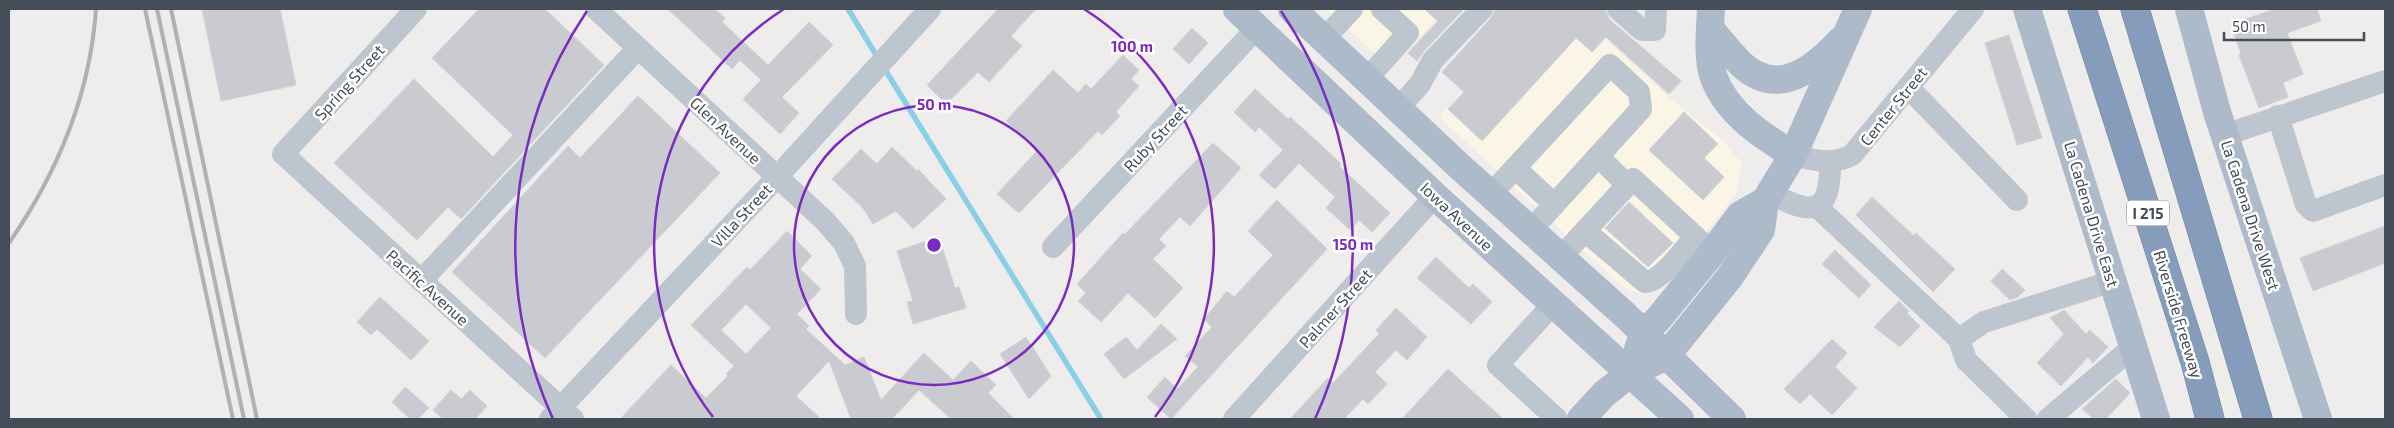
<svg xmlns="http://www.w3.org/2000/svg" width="2394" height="428" font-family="'Exo 2',sans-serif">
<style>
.commercial{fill:#faf5e4}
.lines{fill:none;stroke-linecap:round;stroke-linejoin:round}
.stream{stroke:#89cfe8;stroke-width:5.5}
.building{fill:#c9cbd1;stroke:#d0d2d7;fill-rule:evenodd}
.highway-casing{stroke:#7087a5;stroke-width:29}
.minor{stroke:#bdc5ce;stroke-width:22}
.major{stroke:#acbaca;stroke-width:28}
.highway{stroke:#859cba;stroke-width:28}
.rail{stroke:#aeb1b6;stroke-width:4}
.ring{fill:none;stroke:#7b2cbf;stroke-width:2.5}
.labels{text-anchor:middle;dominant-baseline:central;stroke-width:5;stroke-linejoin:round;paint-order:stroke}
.shield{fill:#fff;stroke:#7d838a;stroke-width:1}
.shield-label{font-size:15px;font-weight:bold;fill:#454e58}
.street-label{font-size:16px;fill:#454e58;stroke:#fff}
.centre{fill:#7b2cbf;stroke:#fff;stroke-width:2.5}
.ring-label{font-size:15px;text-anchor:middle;font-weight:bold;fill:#7b2cbf;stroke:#fff;stroke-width:5;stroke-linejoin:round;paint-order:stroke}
</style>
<rect width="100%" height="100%" fill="#efecec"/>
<g class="commercial">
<polygon points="1326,9 1446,9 1391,68"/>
<polygon points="1540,9 1573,9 1672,100 1725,142 1742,164 1737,193 1662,287 1641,294 1624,288 1439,117"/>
</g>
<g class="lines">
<g class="stream">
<polyline points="848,9 878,58"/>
<polyline points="884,68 1101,419"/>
</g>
</g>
<g class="building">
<polygon points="202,9 280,9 296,85 221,101"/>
<polygon points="479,9 545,9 604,65 461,219 448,207 417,240 334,163 414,79 493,157 513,135 432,58"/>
<polygon points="668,9 715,9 725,18 722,22 768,65 809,22 833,45 782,97 799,113 780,134 743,99 761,80 740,60 732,69"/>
<polygon points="998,9 1036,9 1011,36 1022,46 989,82 978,72 946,104 927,85"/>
<polygon points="1424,9 1464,9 1424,51 1417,61 1408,53 1438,21"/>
<polygon points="1495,9 1605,9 1609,19 1681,81 1669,94 1606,37 1592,52 1576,38 1482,141 1448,109 1464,92 1442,72 1491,18"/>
<polygon points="2275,9 2317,9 2321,21 2287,33 2303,74 2283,83 2288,97 2259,108 2239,55 2241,54 2231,24"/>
<polygon points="1192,28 1208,43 1189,64 1173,49"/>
<polygon points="2009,35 2042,138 2017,145 1985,43"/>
<polygon points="1123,55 1139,70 1131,79 1139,86 1116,112 1120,116 1102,135 1098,131 1019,213 997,194 1038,150 1006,121 1053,70 1078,93 1086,84 1091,89"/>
<polygon points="1255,89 1288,119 1290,117 1322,146 1341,164 1339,166 1390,213 1372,232 1359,220 1350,230 1326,208 1335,197 1299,163 1275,189 1259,175 1283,150 1259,127 1255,132 1234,112"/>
<polygon points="638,96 720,173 545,358 452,272 568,146 580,158"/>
<polygon points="1684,112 1718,144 1704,158 1724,177 1703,200 1649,150"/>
<polygon points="1213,143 1241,168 1190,226 1180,217 1159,239 1166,246 1153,259 1183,288 1155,318 1128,293 1101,322 1078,301 1086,293 1077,284 1123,233 1125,234"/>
<polygon points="892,147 917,171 918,169 946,199 913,229 896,211 873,224 863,208 832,179 861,149 877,164"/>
<polygon points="1872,197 1914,236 1916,233 1955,269 1933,292 1856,215"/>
<polygon points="1277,200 1327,249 1171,419 1147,397 1165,377 1177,389 1198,367 1185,356 1212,327 1204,319 1227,291 1234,297 1273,255 1248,231"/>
<polygon points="1629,202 1673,243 1648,267 1605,228"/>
<polygon points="2385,226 2385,263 2313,291 2300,258"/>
<path d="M787 231 812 256 800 269 821 289 797 314 809 326 806 329 845 365 864 357 881 400 924 353 953 380 971 361 996 385 988 393 1014 419H951L919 390 892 419H851L829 361 796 396 821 419H620L671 365 706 398 728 376 726 374 734 366 691 325 747 267 750 270ZM746 304 771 328 746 354 721 330Z"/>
<polygon points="939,237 955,288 959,287 966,308 913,324 907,302 913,301 897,251"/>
<polygon points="1835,250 1871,285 1859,298 1822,264"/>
<polygon points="1436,257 1469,288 1473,284 1492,302 1471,324 1417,278"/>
<polygon points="2002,269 2025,290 2018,297 2010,300 1991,281"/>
<polygon points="380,297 429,341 411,360 377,329 371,335 357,322"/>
<polygon points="1899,301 1909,311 1907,313 1920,326 1900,347 1874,327"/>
<polygon points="1396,308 1427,337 1407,360 1396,350 1375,372 1387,384 1368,404 1363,399 1344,419 1290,419 1328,378 1333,383 1379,334 1376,330"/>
<polygon points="2064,310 2086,334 2090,330 2108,347 2093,363 2088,357 2061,386 2037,363 2064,334 2050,318"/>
<polygon points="1161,324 1177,339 1124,379 1104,354 1126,337 1137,350"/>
<polygon points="1026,337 1051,376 1029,399 1000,354"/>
<polygon points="1832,339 1847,353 1835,367 1857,388 1832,415 1810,394 1800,404 1784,389"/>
<polygon points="1448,369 1503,419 1402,419"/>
<polygon points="2116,379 2130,393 2106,419 2094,419 2082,409"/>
<polygon points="405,387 429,408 418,419 410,419 392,402"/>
<polygon points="451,390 461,399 470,390 487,406 475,419 443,419 433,410"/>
</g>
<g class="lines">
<g class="highway-casing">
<g id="highway">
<polyline points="2082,9 2195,362 2210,419"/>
<polyline points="2135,9 2258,419"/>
</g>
</g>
<g class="minor">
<polyline points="416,9 283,154 573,419"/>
<polyline points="596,9 825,221 844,243 855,266 856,314"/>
<polyline points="1618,9 1642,30 1655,30 1656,9"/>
<polyline points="1324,39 1352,9"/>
<polyline points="1367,79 1408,33 1382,9"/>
<polyline points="1908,87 2017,200"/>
<polyline points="1398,109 1420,84 1433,60 1482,9"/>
<polyline points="2278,116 2306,205 2313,211 2385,185"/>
<polyline points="2225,135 2385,81"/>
<path d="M1793 155C1815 160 1830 166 1852 155L1973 9"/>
<polyline points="1598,156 1627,185"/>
<polyline points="1515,168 1554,204"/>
<path d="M1770 193C1811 215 1831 217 1830 162"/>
<polyline points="1491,194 1610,65 1639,92 1641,109 1531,230"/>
<polyline points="1816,206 1959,339 1966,360 2026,419"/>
<path d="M1585 231 1645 282C1661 282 1684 249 1695 237"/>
<polyline points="1053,247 1257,28"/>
<polyline points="1561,257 1633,179 1712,252"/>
<polyline points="421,281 638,48"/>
<polyline points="1553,304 1498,365 1557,419"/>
<polyline points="1959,339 1984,322 2113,281"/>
<polyline points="550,419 777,177 930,9"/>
<polyline points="1234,419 1435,196"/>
<polyline points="2048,419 2133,347"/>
</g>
<g class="major">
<polyline points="1237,9 1435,196 1680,419"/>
<polyline points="1292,9 1458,165 1625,315 1732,419"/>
<path d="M1711 9C1710 27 1707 61 1714 78 1728 114 1761 135 1793 155"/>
<polyline points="2027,9 2156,419"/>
<polyline points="2189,9 2217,112 2318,419"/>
<path d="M1710 29C1720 40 1730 53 1741 64 1777 98 1813 70 1840 41"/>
<polyline points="1638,349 1644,333 1659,318 1708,258 1740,215 1765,201"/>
<polyline points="1581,419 1605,393 1630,374 1666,356 1729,278 1761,230 1765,201 1793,155 1858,9"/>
</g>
<use href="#highway" class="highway"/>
<g class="rail">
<polyline points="145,9 233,419"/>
<polyline points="157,9 244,419"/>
<polyline points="171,9 257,419"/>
<path d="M9 243C58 172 90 96 96 9"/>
</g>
</g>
<g class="ring">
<circle cx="934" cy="245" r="140"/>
<path d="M713 417A280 280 0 0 1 784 9M1084 9A280 280 0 0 1 1155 417"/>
<path d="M553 419A419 419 0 0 1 587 11M1281 11A419 419 0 0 1 1315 419"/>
</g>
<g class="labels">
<rect class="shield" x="2127" y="200.5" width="42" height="25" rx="4"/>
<g class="shield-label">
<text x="2148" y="213">I 215</text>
</g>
<g class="street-label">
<text transform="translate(349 82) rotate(-48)">Spring Street</text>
<text transform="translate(1893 106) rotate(-51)">Center Street</text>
<text transform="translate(726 130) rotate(43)">Glen Avenue</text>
<text transform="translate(1155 138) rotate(-47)">Ruby Street</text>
<text transform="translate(2092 214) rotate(73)">La Cadena Drive East</text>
<text transform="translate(741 215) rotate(-47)">Villa Street</text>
<text transform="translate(2251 215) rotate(72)">La Cadena Drive West</text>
<text transform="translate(1457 216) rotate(43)">Iowa Avenue</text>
<text transform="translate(428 287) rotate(42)">Pacific Avenue</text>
<text transform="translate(1335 308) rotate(-48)">Palmer Street</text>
<text transform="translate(2179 314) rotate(73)">Riverside Freeway</text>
</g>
</g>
<circle cx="934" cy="245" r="8" class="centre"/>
<g class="ring-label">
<text x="1132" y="52">100 m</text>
<text x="934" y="110">50 m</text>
<text x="1353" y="250">150 m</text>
</g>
<rect width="2394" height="428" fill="none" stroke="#454e58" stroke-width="20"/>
<path d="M2224 32v8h140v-8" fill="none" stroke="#454e58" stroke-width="2.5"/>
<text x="2232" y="32" font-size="15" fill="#454e58" stroke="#ffffff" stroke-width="4" paint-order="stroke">50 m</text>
</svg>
